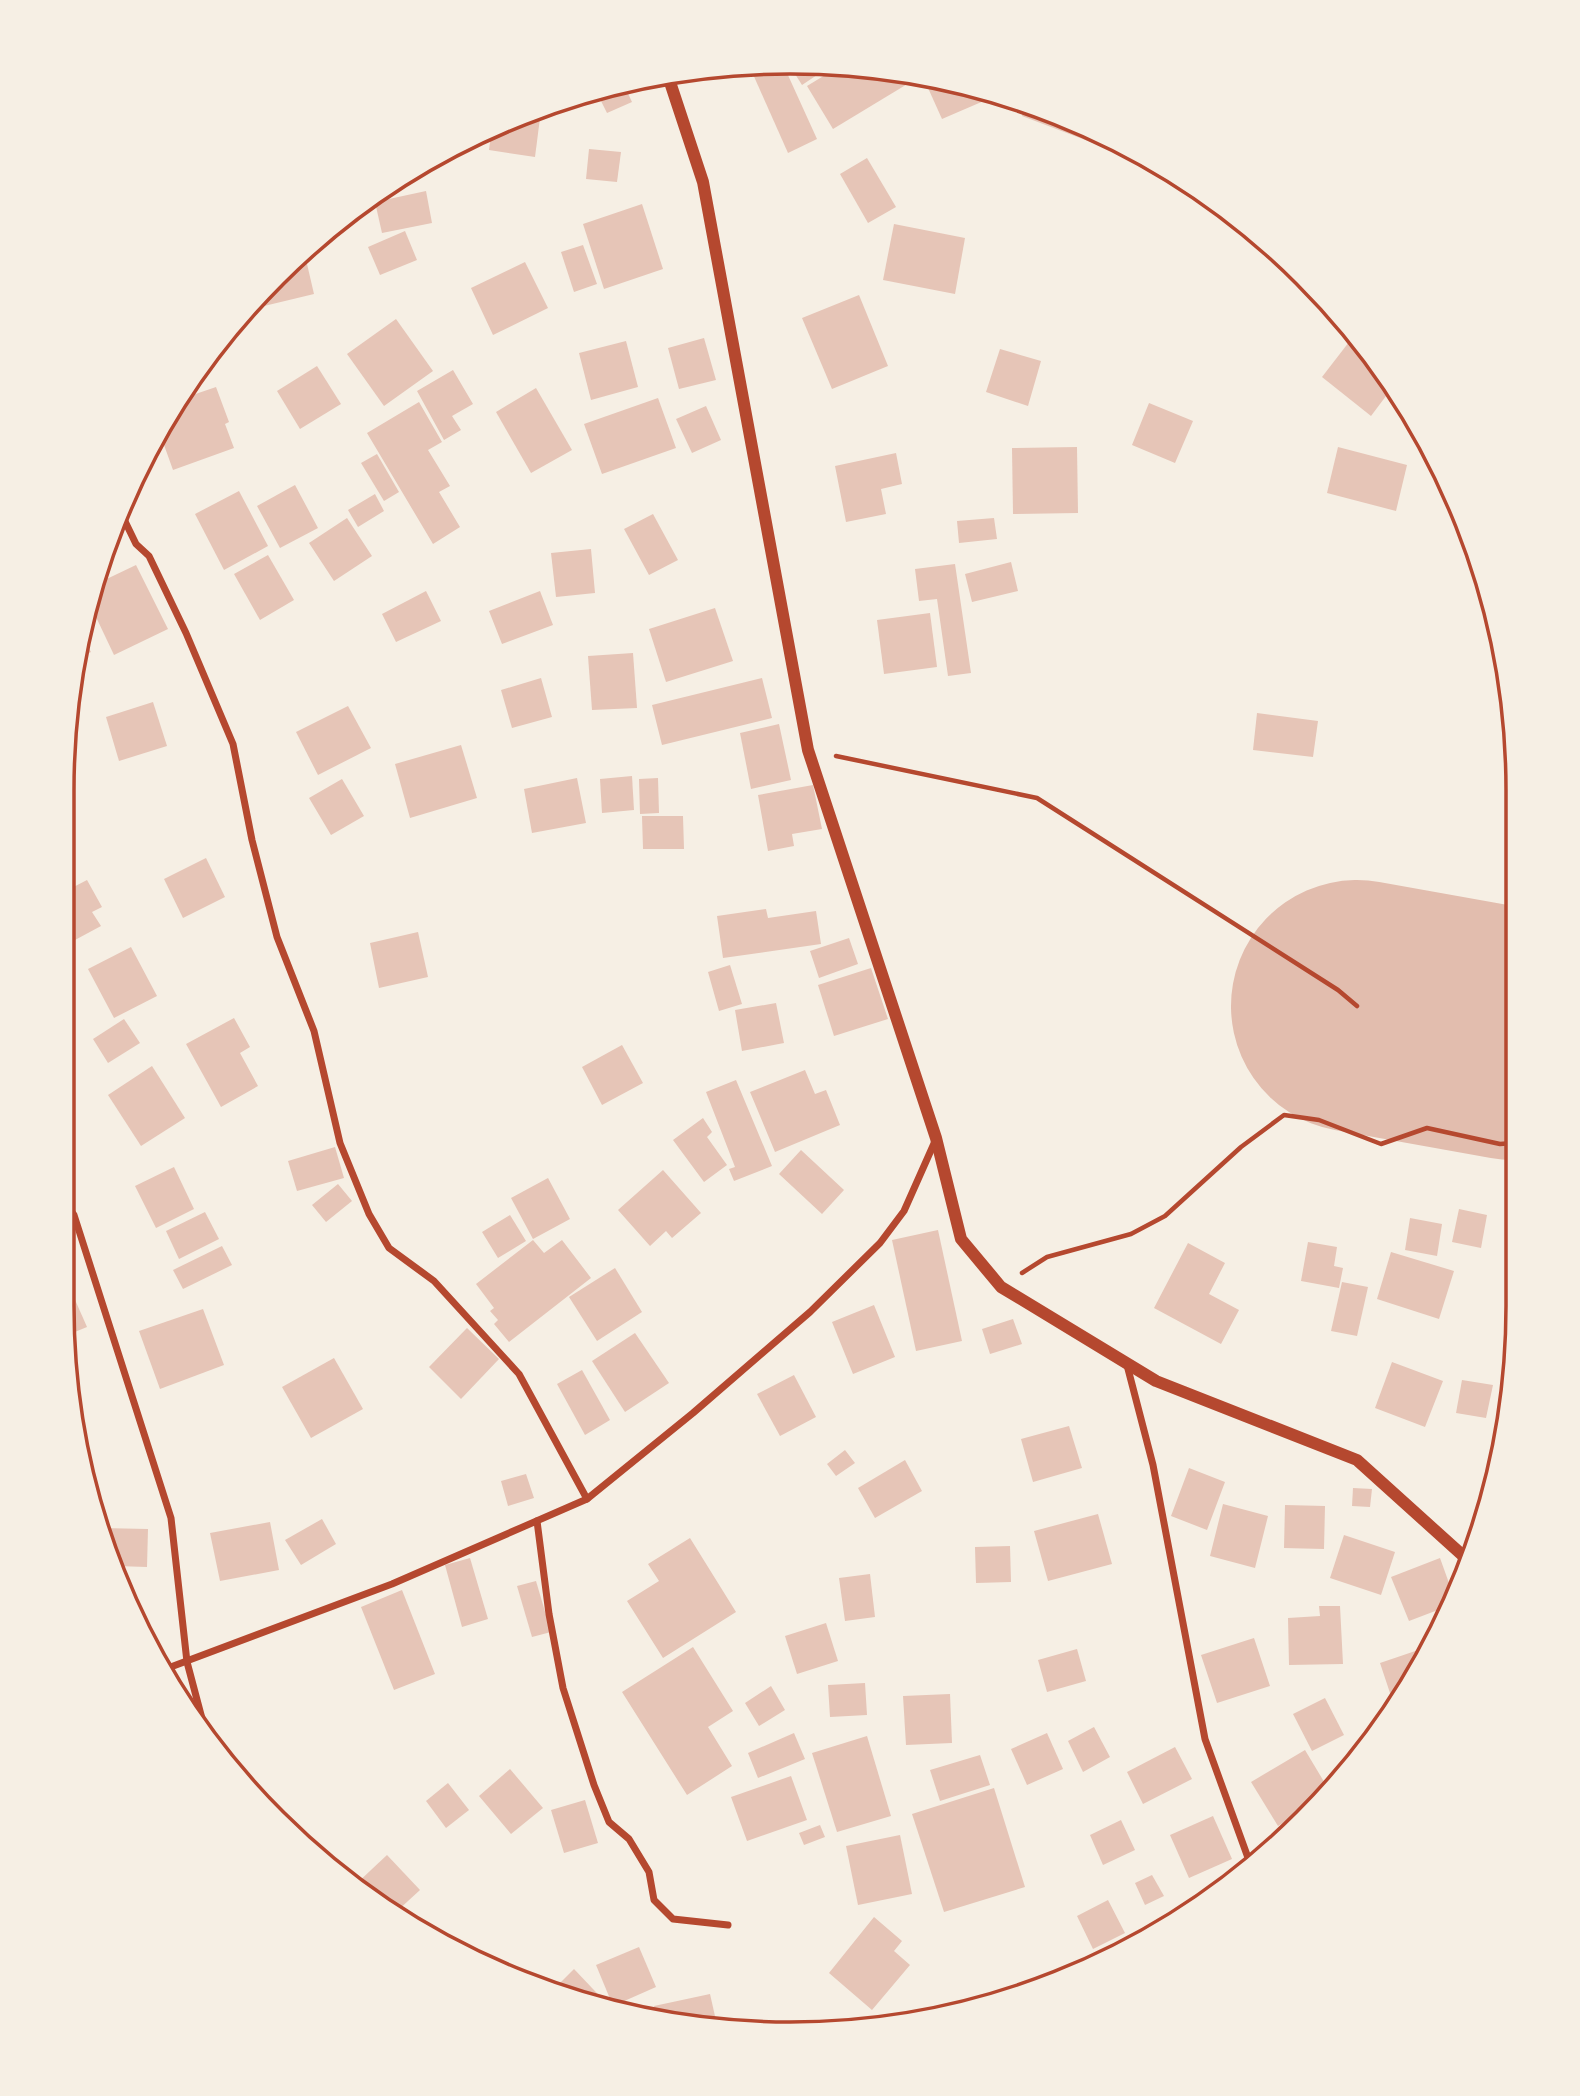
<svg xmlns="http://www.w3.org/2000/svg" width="1580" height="2096" font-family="'Titillium Web',sans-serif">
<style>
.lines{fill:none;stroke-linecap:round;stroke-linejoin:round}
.runway{stroke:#e2bdae;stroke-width:252}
.building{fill:#e6c5b7}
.path{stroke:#b5482f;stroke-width:4.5}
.minor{stroke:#b5482f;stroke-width:7}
.tertiary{stroke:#b5482f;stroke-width:12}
.rim{fill:none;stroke:#b5482f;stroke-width:3.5}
</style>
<rect width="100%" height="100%" fill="#f6efe4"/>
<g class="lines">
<polyline class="runway" points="1357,1006 1513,1034"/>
</g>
<g class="building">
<polygon points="782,62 817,139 788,153 752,72 772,63"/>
<polygon points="797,62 832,65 802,85 790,66"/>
<polygon points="840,66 902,72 909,83 833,129 807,86"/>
<polygon points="933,76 982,90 986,100 942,119 924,79"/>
<polygon points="623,83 632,102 607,113 596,91"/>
<polygon points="1026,104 1069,117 1120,144 1117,152 1022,116"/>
<polygon points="517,115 540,118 535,157 489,150 492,127"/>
<polygon points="589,149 621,152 617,182 586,179"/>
<polygon points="867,158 896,207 868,223 840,174"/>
<polygon points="426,191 432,223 382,233 375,202"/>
<polygon points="642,204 663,269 604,289 583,224"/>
<polygon points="894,224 965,238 955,294 883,280"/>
<polygon points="405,231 417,260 380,275 368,247"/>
<polygon points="583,245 597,284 574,292 561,252"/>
<polygon points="304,251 314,294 260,307 257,295 275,274"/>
<polygon points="525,262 548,308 493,335 471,288"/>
<polygon points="859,295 888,366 832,389 802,318"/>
<polygon points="249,304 251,313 239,316 247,306"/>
<polygon points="396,319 433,371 384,406 347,354"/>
<polygon points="704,338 716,380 679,389 668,348"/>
<polygon points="626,341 638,387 591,400 579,353"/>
<polygon points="1349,342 1382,368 1395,384 1371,416 1322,377"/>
<polygon points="1000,349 1041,361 1028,406 986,392"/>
<polygon points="317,366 341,404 300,429 277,391"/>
<polygon points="453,370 473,404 452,416 461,430 444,440 417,391"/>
<polygon points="216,387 229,422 225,424 234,448 173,470 159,431 178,400"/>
<polygon points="536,388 572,450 531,473 496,412"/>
<polygon points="658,398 676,448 602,474 584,424"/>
<polygon points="419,402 442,442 428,450 450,486 439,492 460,527 433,544 367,433"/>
<polygon points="1149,403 1193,421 1175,463 1132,445"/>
<polygon points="706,406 721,440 692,453 676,419"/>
<polygon points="1077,447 1078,513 1013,514 1012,448"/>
<polygon points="1338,447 1407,465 1396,511 1327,493"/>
<polygon points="896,453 902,484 881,489 886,514 846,522 835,466"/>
<polygon points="377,454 399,492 384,501 361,463"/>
<polygon points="295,485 318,528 280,548 257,506"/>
<polygon points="239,491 268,546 224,570 195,514"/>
<polygon points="375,494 384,511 358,527 348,510"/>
<polygon points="653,514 678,560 649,575 624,529"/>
<polygon points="347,518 372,556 334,581 309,543"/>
<polygon points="994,518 997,539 959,543 957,521"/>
<polygon points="591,549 595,593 556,597 551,553"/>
<polygon points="268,555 294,600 260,620 234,574"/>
<polygon points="1011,562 1018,591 972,602 965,574"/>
<polygon points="955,564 971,673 948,676 937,599 919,601 915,569"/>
<polygon points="136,565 168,629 114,655 87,598 92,586"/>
<polygon points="426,591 441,621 396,642 382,614"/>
<polygon points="540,591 553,625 502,644 489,611"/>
<polygon points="715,608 733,661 666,682 649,629"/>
<polygon points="930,613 937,667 884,674 877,620"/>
<polygon points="81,634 91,652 77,659 79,644"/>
<polygon points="633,653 637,708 592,710 588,656"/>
<polygon points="541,678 552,717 512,728 501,690"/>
<polygon points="762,678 772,718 662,745 652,705"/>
<polygon points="153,702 167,746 119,761 106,717"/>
<polygon points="348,706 371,748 318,775 296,732"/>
<polygon points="1257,713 1318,721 1313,757 1253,750"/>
<polygon points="779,724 791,780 751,789 740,733"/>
<polygon points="461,745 477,798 410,818 395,764"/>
<polygon points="632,776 634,810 602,813 600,779"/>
<polygon points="577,778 586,823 532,833 524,789"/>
<polygon points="658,778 659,813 640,814 639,779"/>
<polygon points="342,779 364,816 331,835 309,798"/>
<polygon points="813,785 822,829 792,834 794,846 768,851 758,795"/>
<polygon points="642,816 683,816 684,849 643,849"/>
<polygon points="206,858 225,897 183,918 164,879"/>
<polygon points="87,880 102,907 92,912 101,926 62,947 62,893"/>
<polygon points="766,909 768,918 816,911 821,944 723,958 717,916"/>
<polygon points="418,932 428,977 379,988 370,943"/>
<polygon points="849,938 858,964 819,978 810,951"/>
<polygon points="131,947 157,996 114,1018 88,969"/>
<polygon points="730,965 742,1004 719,1011 708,972"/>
<polygon points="871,968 888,1019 834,1036 818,985"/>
<polygon points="776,1003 784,1043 742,1051 735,1010"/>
<polygon points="234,1018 250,1047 240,1053 258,1086 221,1107 186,1044"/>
<polygon points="124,1019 140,1043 108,1063 93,1039"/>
<polygon points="622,1045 643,1083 602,1105 582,1067"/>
<polygon points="152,1066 185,1118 141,1146 108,1095"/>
<polygon points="805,1070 815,1094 826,1090 840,1125 775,1152 750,1092"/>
<polygon points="736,1080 772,1166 734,1181 729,1169 735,1167 706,1092"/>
<polygon points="703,1118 712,1132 707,1137 727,1165 704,1182 673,1140"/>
<polygon points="335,1147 344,1178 297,1191 288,1161"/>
<polygon points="801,1150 844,1190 822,1214 779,1174"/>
<polygon points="174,1167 194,1209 156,1228 135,1186"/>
<polygon points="663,1170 701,1213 672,1238 666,1231 650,1246 618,1210"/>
<polygon points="548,1178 570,1219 533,1239 511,1198"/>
<polygon points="338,1184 352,1201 326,1222 312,1205"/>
<polygon points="1459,1209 1487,1215 1481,1248 1452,1242"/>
<polygon points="205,1212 219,1239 179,1259 166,1231"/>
<polygon points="510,1215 526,1241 498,1258 482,1232"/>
<polygon points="1410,1218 1442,1224 1437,1256 1405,1250"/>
<polygon points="938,1230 962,1341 916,1351 892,1240"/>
<polygon points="533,1240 544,1253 562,1240 591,1278 509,1342 494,1324 498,1320 490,1311 494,1308 476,1284"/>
<polygon points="1308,1242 1337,1247 1334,1266 1343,1268 1339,1288 1301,1281"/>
<polygon points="1188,1243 1225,1263 1209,1294 1239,1310 1221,1344 1154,1308"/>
<polygon points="222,1246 232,1265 183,1289 173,1270"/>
<polygon points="1391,1252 1454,1271 1439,1319 1377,1299"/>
<polygon points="615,1268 642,1312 597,1341 569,1297"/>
<polygon points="65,1277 87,1327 65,1336 61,1306 61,1278"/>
<polygon points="1342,1282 1368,1287 1357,1336 1331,1331"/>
<polygon points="874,1305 895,1357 853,1374 832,1322"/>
<polygon points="203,1309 224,1365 160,1389 139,1331"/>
<polygon points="1013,1319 1022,1344 990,1354 982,1329"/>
<polygon points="467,1328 499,1359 461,1399 429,1367"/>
<polygon points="635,1333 669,1383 625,1412 592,1361"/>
<polygon points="334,1358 363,1409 311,1438 282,1387"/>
<polygon points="1392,1362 1443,1381 1425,1427 1375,1408"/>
<polygon points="582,1370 610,1420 585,1435 557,1384"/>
<polygon points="794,1375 816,1417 780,1436 757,1394"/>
<polygon points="1462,1380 1493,1385 1486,1418 1456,1413"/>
<polygon points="1069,1426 1082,1468 1033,1482 1021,1439"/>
<polygon points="845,1450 855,1463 836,1476 827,1464"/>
<polygon points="905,1460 922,1491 875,1518 858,1488"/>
<polygon points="1189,1468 1225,1482 1207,1530 1171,1516"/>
<polygon points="526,1474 534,1498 508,1506 501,1481"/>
<polygon points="1353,1488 1372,1489 1370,1507 1352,1506"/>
<polygon points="1223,1504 1268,1516 1255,1568 1210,1556"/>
<polygon points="1285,1505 1325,1506 1324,1549 1284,1548"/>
<polygon points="1098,1514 1112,1564 1048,1581 1034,1531"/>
<polygon points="322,1519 336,1544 301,1565 285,1540"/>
<polygon points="270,1522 279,1570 220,1581 210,1533"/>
<polygon points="101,1528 148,1529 147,1567 116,1566"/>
<polygon points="1344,1535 1395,1552 1381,1595 1330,1578"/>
<polygon points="690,1538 736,1612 663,1658 627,1601 659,1581 648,1564"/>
<polygon points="1010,1546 1011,1582 976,1583 975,1547"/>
<polygon points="470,1558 488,1619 462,1627 445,1565"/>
<polygon points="1440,1558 1454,1597 1451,1605 1409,1621 1391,1577"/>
<polygon points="870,1574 875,1617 845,1621 839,1578"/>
<polygon points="536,1581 551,1632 532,1637 517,1586"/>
<polygon points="402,1590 435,1674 394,1690 361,1607"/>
<polygon points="1319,1606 1340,1606 1343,1664 1289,1665 1288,1618 1320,1616"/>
<polygon points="826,1623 838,1661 797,1674 785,1636"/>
<polygon points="1254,1638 1270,1686 1217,1703 1201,1655"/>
<polygon points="1433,1645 1421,1671 1394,1705 1380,1663"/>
<polygon points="693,1647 733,1711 708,1727 732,1766 687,1795 622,1692"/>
<polygon points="1077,1649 1086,1681 1047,1692 1038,1660"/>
<polygon points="865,1683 867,1715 830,1717 828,1685"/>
<polygon points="771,1686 785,1710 759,1726 745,1703"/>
<polygon points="950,1694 952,1743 906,1745 903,1696"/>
<polygon points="1325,1698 1344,1735 1312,1751 1293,1714"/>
<polygon points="1094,1727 1110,1757 1083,1772 1068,1741"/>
<polygon points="794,1733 805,1759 758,1778 748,1753"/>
<polygon points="1047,1733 1063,1769 1027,1785 1011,1749"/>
<polygon points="867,1736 891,1816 837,1832 812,1753"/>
<polygon points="1175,1747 1192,1779 1143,1804 1127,1772"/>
<polygon points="1305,1750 1329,1790 1323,1798 1278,1826 1251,1782"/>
<polygon points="980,1755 990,1785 940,1801 930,1770"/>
<polygon points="510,1769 543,1808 511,1834 479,1796"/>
<polygon points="791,1776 807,1820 747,1841 731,1797"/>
<polygon points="448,1783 469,1810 446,1828 426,1801"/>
<polygon points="994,1788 1025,1887 944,1912 912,1814"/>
<polygon points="585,1800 598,1843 564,1853 551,1810"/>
<polygon points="1213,1816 1232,1859 1189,1878 1170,1835"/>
<polygon points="1121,1820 1135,1850 1103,1865 1090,1835"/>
<polygon points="820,1825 825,1837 804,1845 799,1833"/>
<polygon points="900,1835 912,1894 858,1905 846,1846"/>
<polygon points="387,1855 420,1890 396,1912 355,1885"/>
<polygon points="1152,1875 1164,1896 1145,1905 1135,1883"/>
<polygon points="1108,1900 1125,1933 1093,1949 1077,1916"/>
<polygon points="1202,1904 1195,1912 1168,1925 1166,1922"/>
<polygon points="874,1917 902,1941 894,1951 910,1965 872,2010 829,1973"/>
<polygon points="639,1947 656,1987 613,2006 596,1965"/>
<polygon points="574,1969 611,2008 554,1989"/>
<polygon points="710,1994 717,2025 658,2021 654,2006"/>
</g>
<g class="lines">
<g class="path">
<polyline points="836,756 1037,798 1338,990 1357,1006"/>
<polyline points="1022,1273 1047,1257 1131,1234 1165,1216 1241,1147 1284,1115 1319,1120 1381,1144 1427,1128 1500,1144 1513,1143"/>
</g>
<g class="minor">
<polyline points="120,511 136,544 149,556 186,633 233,744 252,840 277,937 314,1031 340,1143 369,1214 389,1248 434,1281 519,1374 587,1499"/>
<polyline points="62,1200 74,1215 171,1518 187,1662 209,1745"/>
<polyline points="1127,1365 1153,1465 1205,1739 1251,1866"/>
<polyline points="537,1521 549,1614 563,1688 594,1785 609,1822 629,1839 649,1872 654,1900 673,1919 728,1925"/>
<polyline points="160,1671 392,1584 587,1499 693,1413 810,1312 880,1243 904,1211 936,1139"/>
</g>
<polyline class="tertiary" points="667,73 703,182 808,750 936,1138 961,1239 1001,1287 1156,1381 1357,1460 1470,1562"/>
</g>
<path d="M0 0H1580V2096H0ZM790 74H790A716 716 0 0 1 1506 790V1306A716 716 0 0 1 790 2022H790A716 716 0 0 1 74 1306V790A716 716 0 0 1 790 74Z" fill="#f6efe4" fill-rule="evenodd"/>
<path class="rim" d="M790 74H790A716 716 0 0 1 1506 790V1306A716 716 0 0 1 790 2022H790A716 716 0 0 1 74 1306V790A716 716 0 0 1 790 74Z"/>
</svg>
